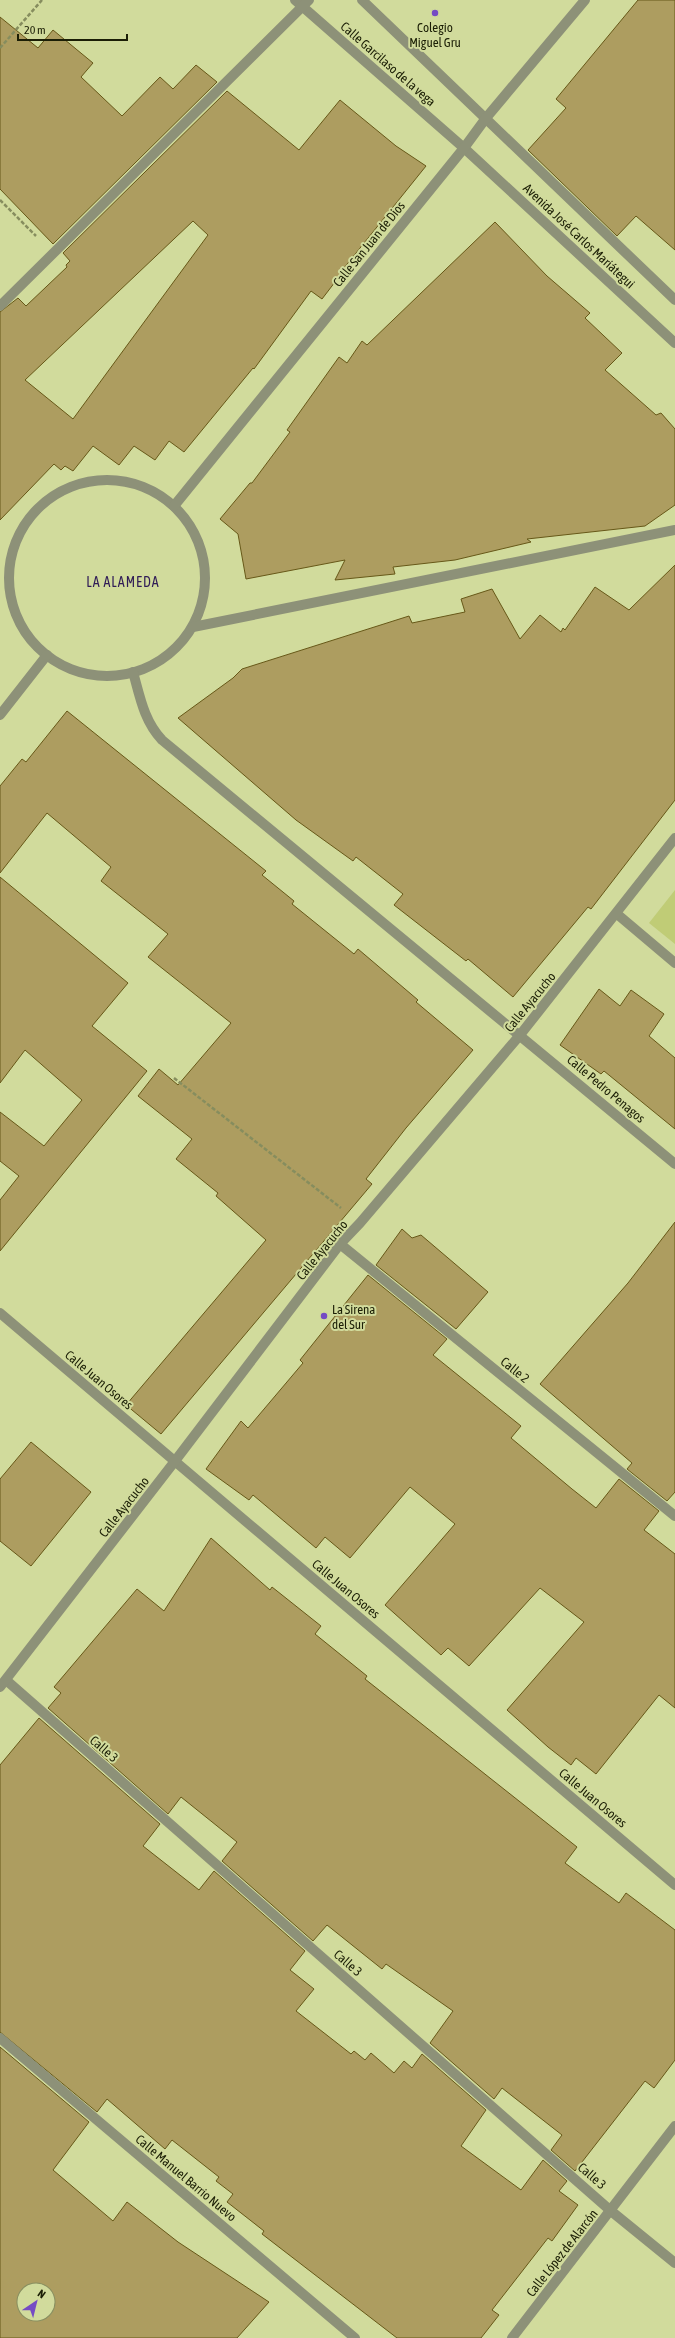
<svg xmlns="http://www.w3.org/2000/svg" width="675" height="2338" font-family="'Asap Condensed',sans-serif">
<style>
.green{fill:#c0cc76}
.building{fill:#ad9d60;stroke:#675818;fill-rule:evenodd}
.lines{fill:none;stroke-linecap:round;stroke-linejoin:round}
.path{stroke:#868d5e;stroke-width:2.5;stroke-dasharray:4 2;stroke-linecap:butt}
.minor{stroke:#8d9178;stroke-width:10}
.tertiary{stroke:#8d9178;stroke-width:10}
.poi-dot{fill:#754bc4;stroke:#d1db9c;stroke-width:1.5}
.labels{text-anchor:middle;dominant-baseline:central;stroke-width:4;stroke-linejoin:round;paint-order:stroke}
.poi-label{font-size:13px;fill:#1b1e05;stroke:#d1db9c}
.street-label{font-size:13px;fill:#1b1e05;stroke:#d1db9c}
.neighbourhood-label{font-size:14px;letter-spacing:1px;fill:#301c56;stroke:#d1db9c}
</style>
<rect width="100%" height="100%" fill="#d1db9c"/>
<polygon class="green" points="675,890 675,944 649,923"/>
<g class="building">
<polygon points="638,0 675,0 675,250 636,216 617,236 528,150 566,108 556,99"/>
<polygon points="0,17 38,48 53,30 93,63 81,77 122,116 160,77 173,89 196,65 217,82 53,244 0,189"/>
<path d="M227 91 299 150 340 100 396 146 426 166 344 268 345 269 322 299 311 291 254 369 253 368 184 452 169 441 155 460 134 446 119 465 93 446 73 471 65 466 61 470 54 464 0 520V312L18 298 26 306 67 267 66 265 70 261 63 253ZM193 221 208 235 73 419 25 380Z"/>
<polygon points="495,222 547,276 590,313 585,318 622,353 605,370 656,415 661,413 675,429 675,505 645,526 527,539 531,542 455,560 393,567 395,574 335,580 345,560 246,579 238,534 220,519 250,483 252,483 290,432 287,430 339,357 347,363 362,341 367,345"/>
<polygon points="675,565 675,800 591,909 588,907 513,997 468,959 466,961 394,905 403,894 356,857 353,861 296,820 178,718 233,678 242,669 409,616 412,623 465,612 461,599 492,589 520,639 540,615 561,632 563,628 565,630 595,587 629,610"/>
<polygon points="67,711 266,871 262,875 294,901 292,904 354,954 358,949 418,1000 416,1002 473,1050 406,1128 366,1179 372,1184 161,1434 126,1405 266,1240 216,1196 218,1193 176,1159 192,1139 138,1096 159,1069 178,1085 231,1023 148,957 168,934 101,881 111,867 47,813 0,873 0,786 22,759 26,762"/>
<polygon points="0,877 128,983 92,1026 147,1071 0,1251 0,1200 19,1176 0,1161 0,1112 44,1146 82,1100 25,1050 0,1083"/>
<polygon points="599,989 620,1006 631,990 664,1014 649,1036 675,1058 675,1129 604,1071 601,1074 560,1045"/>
<polygon points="675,1222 675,1492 667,1501 627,1469 632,1463 540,1384 628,1283"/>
<polygon points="402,1229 412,1238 421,1235 488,1292 456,1329 376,1265"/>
<polygon points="368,1275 447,1339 433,1355 521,1426 511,1438 572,1489 596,1508 619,1479 659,1511 644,1530 675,1554 675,1708 659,1695 596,1774 576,1758 571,1765 548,1747 507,1710 584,1622 540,1588 469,1666 448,1648 441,1655 385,1605 455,1524 410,1487 350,1558 325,1537 316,1548 253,1495 249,1500 206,1469 241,1421 248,1428 303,1363 300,1360"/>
<polygon points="31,1442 91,1492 31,1566 0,1541 0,1479"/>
<polygon points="211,1538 270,1590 272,1587 321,1626 315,1634 367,1676 365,1679 577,1847 565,1863 619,1903 626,1893 675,1930 675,2060 654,2088 645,2081 575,2171 551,2150 562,2135 502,2088 494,2099 430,2043 453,2011 386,1964 382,1969 327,1925 313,1941 222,1861 237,1842 181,1797 168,1814 48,1708 61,1693 54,1687 137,1589 164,1611"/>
<polygon points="39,1718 160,1824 143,1846 199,1890 214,1871 305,1951 290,1970 314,1989 296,2011 351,2054 354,2051 365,2060 371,2053 394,2073 404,2061 412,2068 422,2054 486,2110 461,2146 521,2190 543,2160 567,2181 559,2191 578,2205 552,2241 548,2238 492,2310 499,2315 481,2338 397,2338 262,2234 264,2231 227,2202 233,2194 216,2181 219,2177 172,2140 165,2149 107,2099 97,2112 0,2032 0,1765"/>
<path d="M0 2047 89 2122 53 2170 113 2221 127 2202 178 2242 269 2302 237 2338H0ZM24 2290H48V2314H24Z"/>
</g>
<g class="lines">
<g class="path">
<polyline points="0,48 42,0"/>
<polyline points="0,200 36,236"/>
<polyline points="174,1078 341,1208"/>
</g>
<g class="minor">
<polyline points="295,0 464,148 675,343"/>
<polyline points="362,0 675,300"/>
<polyline points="0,306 309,0"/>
<circle cx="107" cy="578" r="98"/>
<polyline points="174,506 464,148 486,118 585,0"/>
<polyline points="193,627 675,530"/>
<path d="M133 672C140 697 144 721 162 740L675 1164"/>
<polyline points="0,715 47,655"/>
<polyline points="617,914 675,963"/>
<polyline points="340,1244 675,1516"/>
<polyline points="0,1313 675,1885"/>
<polyline points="6,1680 611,2211 675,2263"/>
<polyline points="0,1687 175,1461 340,1244 360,1223 520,1035 675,838"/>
<polyline points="512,2338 675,2126"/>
</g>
<polyline class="tertiary" points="0,2038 355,2338"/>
</g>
<g class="poi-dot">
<circle cx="435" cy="13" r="4"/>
<circle cx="324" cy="1316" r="4"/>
</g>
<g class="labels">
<g class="poi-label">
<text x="435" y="27">Colegio<tspan x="435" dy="15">Miguel Gru</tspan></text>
<text x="332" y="1309" text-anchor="start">La Sirena<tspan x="332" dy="15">del Sur</tspan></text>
</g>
<g class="street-label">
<text transform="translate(388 64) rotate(41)">Calle Garcilaso de la vega</text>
<text transform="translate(579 236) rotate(43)">Avenida José Carlos Mariátegui</text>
<text transform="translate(369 244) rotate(-51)">Calle San Juan de Dios</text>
<text transform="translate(530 1002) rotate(-51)">Calle Ayacucho</text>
<text transform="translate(606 1089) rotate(40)">Calle Pedro Penagos</text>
<text transform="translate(322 1250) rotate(-51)">Calle Ayacucho</text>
<text transform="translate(515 1370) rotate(39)">Calle 2</text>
<text transform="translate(99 1380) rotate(40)">Calle Juan Osores</text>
<text transform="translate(124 1507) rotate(-52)">Calle Ayacucho</text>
<text transform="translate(346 1589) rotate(40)">Calle Juan Osores</text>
<text transform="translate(104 1749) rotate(41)">Calle 3</text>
<text transform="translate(593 1798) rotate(40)">Calle Juan Osores</text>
<text transform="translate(348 1963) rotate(41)">Calle 3</text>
<text transform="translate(592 2176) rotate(41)">Calle 3</text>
<text transform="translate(186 2178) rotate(40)">Calle Manuel Barrio Nuevo</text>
<text transform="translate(562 2253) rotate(-52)">Calle López de Alarcón</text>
</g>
<g class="neighbourhood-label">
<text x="123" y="582">LA ALAMEDA</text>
</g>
</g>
<g transform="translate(36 2302) rotate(35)"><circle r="19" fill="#d1db9c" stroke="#888f60"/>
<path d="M0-3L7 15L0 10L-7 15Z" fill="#754bc4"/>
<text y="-6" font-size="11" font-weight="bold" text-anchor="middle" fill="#1b1e05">N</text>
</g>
<path d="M18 34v6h109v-6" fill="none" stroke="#1b1e05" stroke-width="2"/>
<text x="24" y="34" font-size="12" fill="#1b1e05" stroke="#d1db9c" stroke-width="3" paint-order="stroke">20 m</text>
</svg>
